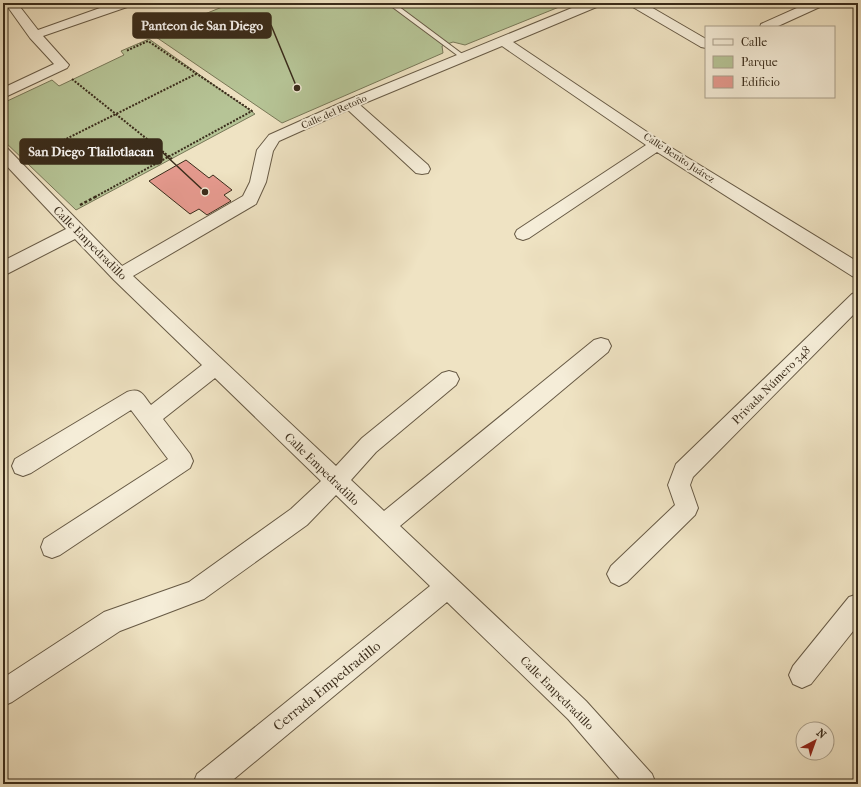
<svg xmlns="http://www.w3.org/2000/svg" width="861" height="787" font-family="'IM FELL French Canon',serif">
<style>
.green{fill:#b6c496;stroke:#787858}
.building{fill:#e69a8f;stroke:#3a2c1b}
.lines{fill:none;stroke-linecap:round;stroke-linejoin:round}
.lane-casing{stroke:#675a45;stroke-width:2}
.street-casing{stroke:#675a45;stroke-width:2}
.path-far1{stroke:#3a2c1b;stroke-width:2;stroke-dasharray:2 1.5;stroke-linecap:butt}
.path{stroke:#3a2c1b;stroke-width:2.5;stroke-dasharray:3 2;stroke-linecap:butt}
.lane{fill:#f5edd8;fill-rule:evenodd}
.street{fill:#f5edd8;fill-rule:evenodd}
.labels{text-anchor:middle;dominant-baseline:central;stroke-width:4;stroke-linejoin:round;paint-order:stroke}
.far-street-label{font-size:10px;fill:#3a2c1b;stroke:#f5edd8}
.street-label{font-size:12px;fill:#3a2c1b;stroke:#f5edd8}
.near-street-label{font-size:14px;fill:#3a2c1b;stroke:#f5edd8}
.leader{fill:none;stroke:#3a2c1b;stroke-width:1.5}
.callout-dot{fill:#3a2c1b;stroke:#f5edd8;stroke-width:1.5}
.callout{fill:#3a2c1b;stroke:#3a2c1b;stroke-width:1.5}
.callout-label{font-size:13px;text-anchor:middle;font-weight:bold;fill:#fff}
</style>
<rect width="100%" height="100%" fill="#efe3c3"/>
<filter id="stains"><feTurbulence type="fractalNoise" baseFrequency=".005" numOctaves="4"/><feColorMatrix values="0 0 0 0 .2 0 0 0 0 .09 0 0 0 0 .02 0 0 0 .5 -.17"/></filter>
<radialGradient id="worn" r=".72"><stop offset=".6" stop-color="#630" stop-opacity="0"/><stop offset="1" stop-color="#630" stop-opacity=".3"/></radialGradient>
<g class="green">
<polygon points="232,3 569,3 465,45 453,42 442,46 443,53 282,123 153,35"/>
<polygon points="149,39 255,114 76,210 3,140 3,103 52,80 59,86 124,55 121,51"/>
</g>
<polygon class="building" points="186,160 209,178 213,175 232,190 224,195 231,201 207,215 199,209 190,214 149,181"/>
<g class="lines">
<g class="lane-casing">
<polygon id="lane" points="387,3 394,3 465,56 465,58 461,58"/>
</g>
<g class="street-casing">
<g id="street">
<polygon points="5,3 17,3 38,30 114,3 132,3 130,6 43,36 69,65 67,68 3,98 3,88 54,64 30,38"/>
<path d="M584 3H601L599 6 513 42 662 142 858 262V278L852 276 657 152 529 238 523 240 517 238 515 234 517 230 646 145 502 46 360 105 428 165 430 169 428 173 422 174 416 173 348 110 279 141 273 151 266 182 256 204 133 276 336 466 362 438 442 373 449 371 456 373 459 379 456 385 376 452 351 480 384 511 594 340 601 338 608 340 611 346 608 352 400 526 586 701 652 774 656 784H624L568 719 447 602 228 784H193L197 774 430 586 336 495 307 525 204 599 120 631 12 702 3 706V678L104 612 189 582 291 509 321 481 215 378 163 419 190 454 193 461 190 468 60 555 52 558 44 555 41 547 44 539 168 459 131 410 31 473 23 476 15 473 12 466 15 459 127 392C141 387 143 395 151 405L202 365 114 280 75 239 3 276V261L66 229 3 162V148L8 149 122 266 243 196 250 182 257 150 269 135 345 101Z"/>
<polygon points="629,3 644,3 706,39 706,48 701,47 631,6"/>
<polygon points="808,3 824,3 822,6 776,27 760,27 761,24"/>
<polygon points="858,292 858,310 693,477 690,485 698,508 695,515 627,582 619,586 611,582 607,574 611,566 675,505 668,485 676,464 852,294"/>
<polygon points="858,594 858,625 811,684 802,688 793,684 789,675 793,666 849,597"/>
</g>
</g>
<g class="path-far1">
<polyline points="72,79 172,159"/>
<polyline points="32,156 196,74"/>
<polyline points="95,197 252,111 148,41 126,51"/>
</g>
<polyline class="path" points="80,205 97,196"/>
<use href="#lane" class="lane"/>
<use href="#street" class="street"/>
</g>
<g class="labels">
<g class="far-street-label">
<text transform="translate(334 112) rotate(-24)">Calle del Retoño</text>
<text transform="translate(679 158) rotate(33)">Calle Benito Juárez</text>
</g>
<g class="street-label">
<text transform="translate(90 243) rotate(45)">Calle Empedradillo</text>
<text transform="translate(771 385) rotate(-45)">Privada Número 348</text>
<text transform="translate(322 469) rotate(44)">Calle Empedradillo</text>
<text transform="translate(557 693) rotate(45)">Calle Empedradillo</text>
</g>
<g class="near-street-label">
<text transform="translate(327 686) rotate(-39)">Cerrada Empedradillo</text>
</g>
</g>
<path class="leader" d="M297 88L271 25M205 192L162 152"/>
<g class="callout-dot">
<circle cx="297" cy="88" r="4"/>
<circle cx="205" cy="192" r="4"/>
</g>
<g class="callout">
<rect x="133" y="13" width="138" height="25" rx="4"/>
<rect x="20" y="139" width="142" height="25" rx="4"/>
</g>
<g class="callout-label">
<text x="202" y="30">Panteon de San Diego</text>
<text x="91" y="156">San Diego Tlailotlacan</text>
</g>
<rect width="861" height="787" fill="none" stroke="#efe3c3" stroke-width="16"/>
<rect x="4" y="4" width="853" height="779" fill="none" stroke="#3a2c1b" stroke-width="2"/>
<rect x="8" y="8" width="845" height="771" fill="none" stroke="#3a2c1b"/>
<rect x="705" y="26" width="130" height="72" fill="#f5edd8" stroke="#aaa08c"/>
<rect x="713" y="39" width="20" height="6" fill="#f5edd8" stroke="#aaa08c"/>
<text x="741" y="46" font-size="12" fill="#3a2c1b">Calle</text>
<rect x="713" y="56" width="20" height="12" fill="#b6c496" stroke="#aaa08c"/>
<text x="741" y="66" font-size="12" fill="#3a2c1b">Parque</text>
<rect x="713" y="76" width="20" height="12" fill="#e69a8f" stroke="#aaa08c"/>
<text x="741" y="86" font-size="12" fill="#3a2c1b">Edificio</text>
<g transform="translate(815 741) rotate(41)"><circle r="19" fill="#f5edd8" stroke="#aaa08c"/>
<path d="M0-3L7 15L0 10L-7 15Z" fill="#8f2418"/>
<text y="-6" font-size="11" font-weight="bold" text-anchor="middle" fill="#3a2c1b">N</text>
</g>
<rect width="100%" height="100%" filter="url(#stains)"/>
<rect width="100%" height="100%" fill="url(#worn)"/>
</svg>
